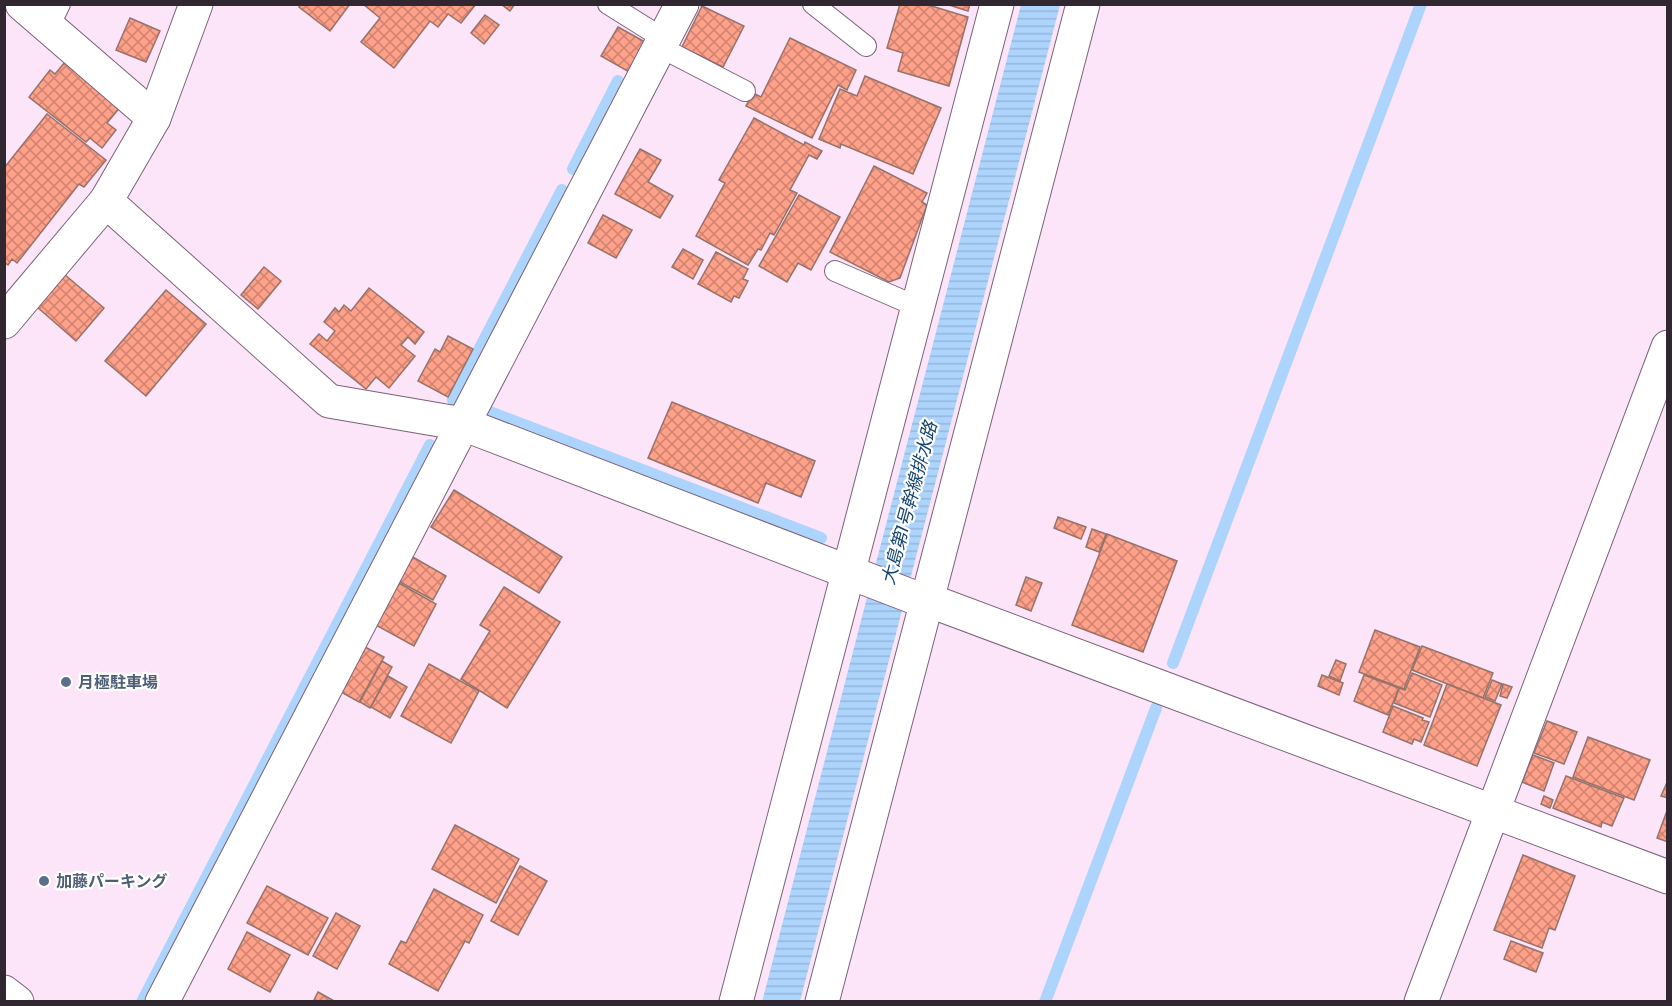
<svg xmlns="http://www.w3.org/2000/svg" width="1672" height="1006" font-family="Poppins,'Noto Sans JP',sans-serif">
<style>
.water{fill:url(#water-rules)}
.lines{fill:none;stroke-linecap:round;stroke-linejoin:round}
.stream{stroke:#add4fd;stroke-width:12}
.building{fill:url(#building-cross-hatch);stroke:#96736a;stroke-width:1.5}
.lane-casing{stroke:#7b6279;stroke-width:22}
.street-casing{stroke:#7b6279;stroke-width:35}
.lane{stroke:#fff;stroke-width:20}
.street{stroke:#fff;stroke-width:33}
.service-dot{fill:#5c6f8a;stroke:#fff;stroke-width:2}
.labels{text-anchor:middle;dominant-baseline:central;stroke-width:4.5;stroke-linejoin:round;paint-order:stroke}
.service-label{font-size:16px;font-weight:bold;fill:#4e5e75;stroke:#fff;text-anchor:start}
.water-label{font-size:18px;font-style:italic;fill:#14436e;stroke:#fff}
</style>
<defs>
<pattern id="water-rules" width="6" height="5" patternUnits="userSpaceOnUse" patternTransform="scale(1.5)"><rect width="6" height="5" fill="#add4fd"/><path d="M0 2.5h6" fill="none" stroke="#95b6d9"/></pattern>
<pattern id="building-cross-hatch" width="8" height="8" patternUnits="userSpaceOnUse" patternTransform="scale(1.5)"><rect width="8" height="8" fill="#ffa089"/><path d="M0 0l8 8M0 8l8-8" fill="none" stroke="#cf8270"/></pattern>
</defs>
<rect width="100%" height="100%" fill="#fce4f9"/>
<polygon class="water" points="1021,5 1060,5 800,1001 762,1002"/>
<g class="lines">
<g class="stream">
<polyline points="573,169 618,81"/>
<polyline points="453,400 562,190"/>
<polyline points="490,412 821,538"/>
<polyline points="1173,663 1421,4"/>
<polyline points="142,1002 430,445"/>
<polyline points="1045,1002 1156,708"/>
</g>
</g>
<g class="building">
<polygon points="301,4 350,4 330,31 299,7"/>
<polygon points="476,4 461,23 448,14 438,27 430,21 394,68 361,42 380,18 363,4"/>
<polygon points="501,4 515,4 510,11"/>
<polygon points="900,4 925,4 968,17 949,86 898,71 903,53 887,48"/>
<polygon points="946,4 970,4 968,11"/>
<polygon points="702,6 744,26 723,67 682,47"/>
<polygon points="485,15 499,25 484,44 471,33"/>
<polygon points="130,18 160,31 146,62 116,50"/>
<polygon points="618,27 647,43 631,73 601,56"/>
<polygon points="790,38 856,70 847,90 838,85 812,138 746,106 753,93 761,97"/>
<polygon points="65,62 121,106 107,123 116,130 102,148 90,138 86,142 29,97 50,70 55,74"/>
<polygon points="865,76 941,108 913,174 841,144 840,148 819,139 840,89 857,96"/>
<polygon points="47,114 106,160 84,187 79,184 17,263 12,259 8,265 4,262 4,168"/>
<polygon points="754,118 804,145 805,142 822,151 817,159 809,155 790,190 797,193 774,235 770,233 761,250 758,249 748,265 696,236 725,183 719,180"/>
<polygon points="640,149 661,160 648,182 673,196 660,218 615,194"/>
<polygon points="874,166 927,193 922,202 927,205 900,278 889,282 830,252"/>
<polygon points="799,195 840,217 811,270 798,263 787,282 759,266"/>
<polygon points="603,215 632,230 616,258 588,243"/>
<polygon points="683,249 703,260 693,279 672,267"/>
<polygon points="716,252 748,269 743,279 748,281 739,298 734,296 731,302 698,284"/>
<polygon points="264,267 281,281 258,309 241,295"/>
<polygon points="64,274 104,308 76,341 37,307"/>
<polygon points="369,288 424,332 415,344 408,337 401,345 415,356 389,388 376,377 366,389 310,344 319,334 327,341 335,331 324,322 335,308 339,312 344,305 351,311"/>
<polygon points="166,290 206,324 146,396 105,361"/>
<polygon points="448,336 473,349 448,397 418,381 435,349 440,352"/>
<polygon points="672,402 815,461 801,497 766,483 758,503 648,458"/>
<polygon points="454,490 562,557 539,593 431,527"/>
<polygon points="1058,517 1086,527 1081,539 1054,528"/>
<polygon points="1092,529 1106,534 1099,552 1086,547"/>
<polygon points="1107,534 1177,561 1143,652 1072,625"/>
<polygon points="411,556 446,576 433,600 398,581"/>
<polygon points="1026,577 1042,583 1031,611 1016,605"/>
<polygon points="397,582 436,604 414,646 374,624"/>
<polygon points="504,587 560,622 507,708 461,679 490,631 480,625"/>
<polygon points="1375,630 1420,647 1404,689 1359,672"/>
<polygon points="1422,646 1493,673 1483,698 1412,670"/>
<polygon points="365,647 384,657 359,702 341,692"/>
<polygon points="1336,660 1346,664 1340,681 1329,676"/>
<polygon points="382,661 392,667 370,708 360,702"/>
<polygon points="429,664 479,691 451,743 401,716"/>
<polygon points="1412,673 1442,685 1430,717 1394,703 1399,688 1405,690"/>
<polygon points="1322,675 1343,683 1339,695 1318,686"/>
<polygon points="1364,675 1399,688 1388,715 1354,701"/>
<polygon points="388,676 407,687 390,718 371,707"/>
<polygon points="1492,680 1502,684 1495,701 1485,697"/>
<polygon points="1447,684 1501,705 1477,766 1424,745"/>
<polygon points="1503,684 1512,687 1507,698 1500,696"/>
<polygon points="1393,706 1423,718 1422,720 1429,722 1421,742 1414,739 1412,744 1383,732"/>
<polygon points="1547,721 1577,732 1564,764 1534,753"/>
<polygon points="1588,737 1650,760 1634,800 1573,777"/>
<polygon points="1533,755 1554,763 1544,791 1522,782"/>
<polygon points="1566,776 1624,798 1612,826 1602,822 1601,827 1553,808"/>
<polygon points="1668,780 1668,798 1661,796"/>
<polygon points="1544,796 1553,800 1550,808 1541,804"/>
<polygon points="1668,808 1668,842 1657,838"/>
<polygon points="455,825 519,859 496,903 432,869"/>
<polygon points="1523,855 1575,876 1555,930 1549,928 1542,948 1494,930"/>
<polygon points="520,866 547,881 518,935 491,921"/>
<polygon points="267,886 328,918 308,955 247,923"/>
<polygon points="434,889 483,915 469,943 465,941 438,991 389,964 401,941 406,943"/>
<polygon points="336,913 360,926 337,969 313,956"/>
<polygon points="247,932 290,955 270,992 228,969"/>
<polygon points="1511,941 1543,953 1536,972 1504,959"/>
<polygon points="318,992 336,1002 313,1002"/>
</g>
<g class="lines">
<g class="lane-casing">
<g id="lane">
<polyline points="608,4 664,39"/>
<polyline points="813,4 866,46"/>
<polyline points="49,27 60,4"/>
<polyline points="660,47 745,91"/>
<polyline points="835,271 918,307"/>
</g>
</g>
<g class="street-casing">
<g id="street">
<polyline points="22,4 154,118"/>
<polyline points="106,201 329,401 463,424 916,598 928,600 1668,877"/>
<polyline points="4,322 106,201 154,118 196,4"/>
<polyline points="4,992 17,1002"/>
<polyline points="162,1002 682,4"/>
<polyline points="736,1002 997,4"/>
<polyline points="822,1002 1083,4"/>
<polyline points="1421,1002 1668,347"/>
</g>
</g>
<use href="#lane" class="lane"/>
<use href="#street" class="street"/>
</g>
<g class="service-dot">
<circle cx="66" cy="682" r="6"/>
<circle cx="44" cy="881" r="6"/>
</g>
<g class="labels">
<g class="service-label">
<text x="78" y="682">月極駐車場</text>
<text x="56" y="881">加藤パーキング</text>
</g>
<g class="water-label">
<text transform="translate(909 503) rotate(-75)">大島第1号幹線排水路</text>
</g>
</g>
<rect width="1672" height="1006" fill="none" stroke="#312730" stroke-width="12"/>
</svg>
